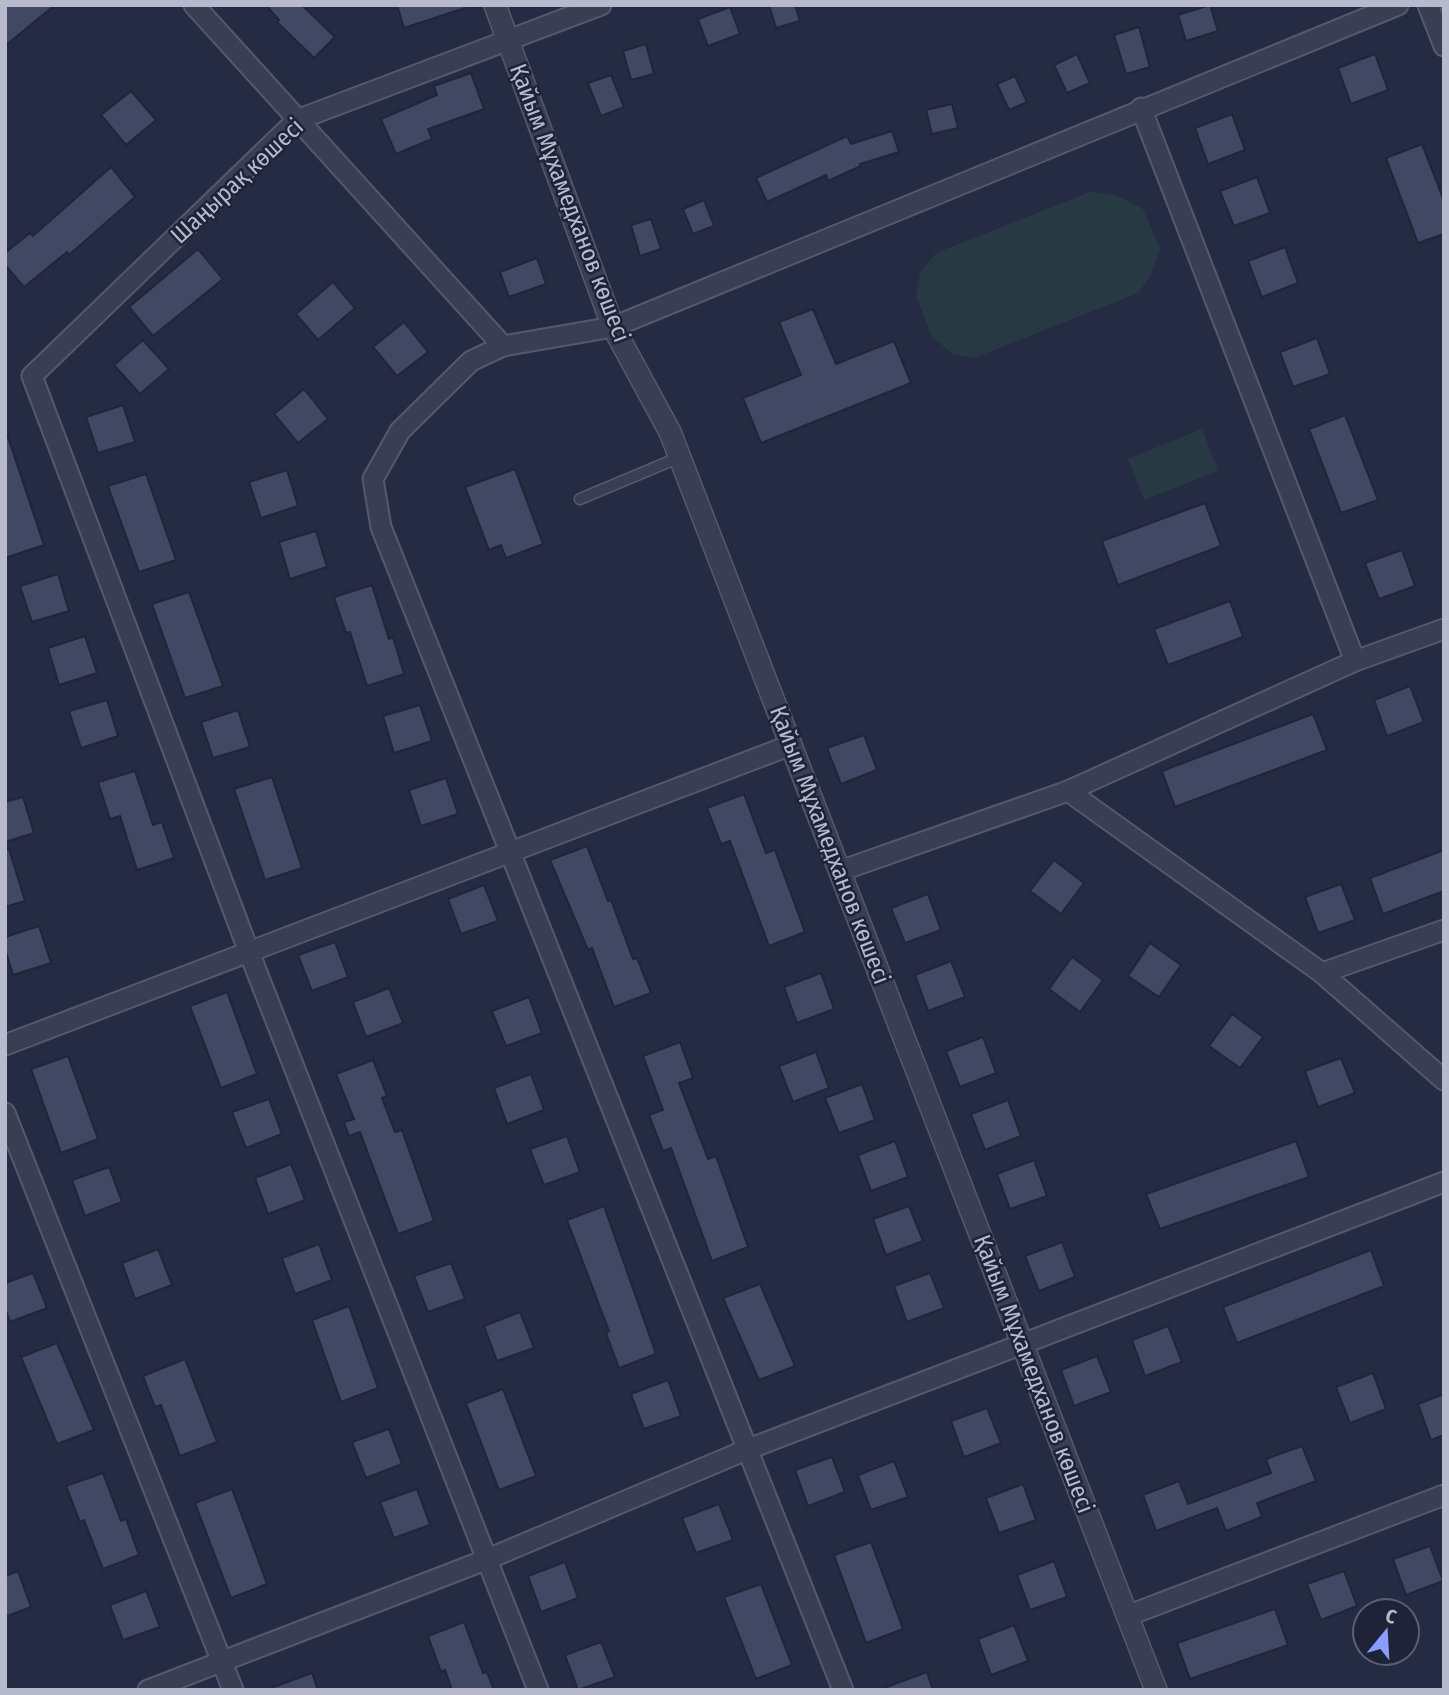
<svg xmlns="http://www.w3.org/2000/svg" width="1449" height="1695" font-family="'Fira Sans Condensed',sans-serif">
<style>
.green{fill:#273a44}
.building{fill:#414863;stroke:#20253a;stroke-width:2}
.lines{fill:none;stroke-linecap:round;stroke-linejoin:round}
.service-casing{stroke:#54596d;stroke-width:13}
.minor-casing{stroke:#54596d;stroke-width:23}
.tertiary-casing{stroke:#54596d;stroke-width:24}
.service{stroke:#393e52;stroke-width:10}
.minor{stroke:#393e52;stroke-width:19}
.tertiary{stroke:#393e52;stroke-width:21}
.labels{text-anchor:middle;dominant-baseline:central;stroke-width:5;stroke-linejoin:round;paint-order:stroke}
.street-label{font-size:24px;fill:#b6bacc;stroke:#1e2338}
</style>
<rect width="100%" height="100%" fill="#252b43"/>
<g class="green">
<polygon points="1090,192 1115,195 1143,209 1160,248 1151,275 1138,293 974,358 953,354 932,337 916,296 920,273 936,253"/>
<polygon points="1202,429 1218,471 1144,500 1128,459"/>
</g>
<g class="building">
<polygon points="5,5 55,5 5,46"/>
<polygon points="266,5 302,5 335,37 314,58 277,22 279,20"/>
<polygon points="397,5 465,5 465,8 404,28"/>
<polygon points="769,5 795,5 800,21 776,28"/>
<polygon points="1210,5 1218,31 1186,41 1178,15"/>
<polygon points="730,7 740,34 708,46 698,19"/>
<polygon points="1139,27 1150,67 1126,74 1114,35"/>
<polygon points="646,44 654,74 631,80 623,51"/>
<polygon points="1077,54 1090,83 1067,93 1054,65"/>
<polygon points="1375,54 1388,90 1351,104 1338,68"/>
<polygon points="471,73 484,109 428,129 432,139 396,154 381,119 437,95 434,86"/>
<polygon points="611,75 624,107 601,116 588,83"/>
<polygon points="1015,76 1027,102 1009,110 997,84"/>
<polygon points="131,91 156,120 126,145 101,115"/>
<polygon points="952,104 958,128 932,134 926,110"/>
<polygon points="1232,114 1245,150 1208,164 1195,128"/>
<polygon points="892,131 899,152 860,164 861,166 828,181 826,175 767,202 756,178 847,136 851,144"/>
<polygon points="1422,144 1444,201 1444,234 1418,243 1386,158"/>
<polygon points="111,167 135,197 69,255 67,252 24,287 5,265 5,253 30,233 33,236"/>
<polygon points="1257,177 1270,213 1234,226 1220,191"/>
<polygon points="704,200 714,226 693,234 683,209"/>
<polygon points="651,219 661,249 640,256 631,225"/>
<polygon points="1285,247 1298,283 1262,297 1248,261"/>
<polygon points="198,249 223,279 153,336 129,307"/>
<polygon points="537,258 546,284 509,297 500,272"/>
<polygon points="333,282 355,308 318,340 296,314"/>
<polygon points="813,309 836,364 894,341 911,383 761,443 743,398 801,375 779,322"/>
<polygon points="404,322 428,352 397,376 373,347"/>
<polygon points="1317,338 1330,374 1293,387 1280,352"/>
<polygon points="143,340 169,369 140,394 114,365"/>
<polygon points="304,389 328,419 298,443 274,414"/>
<polygon points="123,405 135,442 98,453 86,417"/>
<polygon points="1345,415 1378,500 1341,513 1309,429"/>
<polygon points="8,437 44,545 5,558 5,438"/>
<polygon points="515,469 543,544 506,558 501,545 489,550 465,487"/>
<polygon points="287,470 298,506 261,518 249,482"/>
<polygon points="146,474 176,560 139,572 108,486"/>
<polygon points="1205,503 1221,546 1118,585 1102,541"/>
<polygon points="316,531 327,567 290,579 279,542"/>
<polygon points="1402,550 1415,586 1379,599 1365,563"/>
<polygon points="58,574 69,611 32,622 20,586"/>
<polygon points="372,585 389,639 393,637 404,674 367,686 350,632 346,633 334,597"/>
<polygon points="189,592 223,686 185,698 152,604"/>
<polygon points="1230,601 1243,637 1168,665 1154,629"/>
<polygon points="85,636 97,673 59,685 48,648"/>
<polygon points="1410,686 1424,722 1387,736 1374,700"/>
<polygon points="107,700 118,736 81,748 69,711"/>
<polygon points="420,705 432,741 394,753 383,716"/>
<polygon points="238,710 250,747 213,758 201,722"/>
<polygon points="1313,714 1327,750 1175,807 1162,771"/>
<polygon points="864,735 877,770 841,784 827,748"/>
<polygon points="135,771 153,825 162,822 174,858 137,870 120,816 110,819 98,782"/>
<polygon points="272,777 302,868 265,880 234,789"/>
<polygon points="446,778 458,814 421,826 409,790"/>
<polygon points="744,794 766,853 775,850 805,932 769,946 730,841 721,844 707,808"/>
<polygon points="23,797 34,833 5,842 5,802"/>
<polygon points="587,846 608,901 611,900 633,959 637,958 651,993 614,1007 592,948 588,950 550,860"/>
<polygon points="9,849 25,901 5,907 5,850"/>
<polygon points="1444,850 1444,891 1383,914 1370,878"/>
<polygon points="1054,860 1084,883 1061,914 1030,891"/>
<polygon points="1341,884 1355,920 1318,933 1305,897"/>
<polygon points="484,885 498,921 461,934 448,899"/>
<polygon points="928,894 941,930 905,943 891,908"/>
<polygon points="39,926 51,963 13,975 5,949 5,937"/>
<polygon points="335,942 348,977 312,991 298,955"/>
<polygon points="1150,943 1181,965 1159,997 1128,976"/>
<polygon points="1072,957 1103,980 1080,1012 1049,989"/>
<polygon points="951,961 965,997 928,1011 915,975"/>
<polygon points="821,973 834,1009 797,1023 784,987"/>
<polygon points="389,988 403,1023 366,1037 353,1002"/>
<polygon points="227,992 257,1074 221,1088 190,1006"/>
<polygon points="529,997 542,1033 506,1046 492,1011"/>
<polygon points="1232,1014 1263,1037 1240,1068 1209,1046"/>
<polygon points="983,1037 996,1073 960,1087 946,1051"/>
<polygon points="680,1042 693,1078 679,1083 708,1159 716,1156 748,1247 712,1261 671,1148 663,1151 649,1115 663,1110 643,1056"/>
<polygon points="816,1052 829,1088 793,1102 779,1066"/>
<polygon points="68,1056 98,1139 61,1153 31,1069"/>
<polygon points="1341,1058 1355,1093 1318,1107 1305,1071"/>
<polygon points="373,1060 387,1096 382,1098 395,1132 402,1130 434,1221 398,1234 360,1132 349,1136 344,1122 354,1119 336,1074"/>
<polygon points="531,1074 544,1110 507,1124 494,1088"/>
<polygon points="862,1084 875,1120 839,1133 825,1098"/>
<polygon points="269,1099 282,1134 246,1148 232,1112"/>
<polygon points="1008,1100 1021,1136 985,1150 971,1114"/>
<polygon points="567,1136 580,1172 544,1185 530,1149"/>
<polygon points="895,1141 908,1177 871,1191 858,1155"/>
<polygon points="1296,1141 1309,1177 1160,1229 1146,1194"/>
<polygon points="1034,1160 1047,1196 1010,1209 997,1174"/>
<polygon points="291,1164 305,1200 268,1214 255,1178"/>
<polygon points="109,1167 122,1202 85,1216 72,1180"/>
<polygon points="604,1206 656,1354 619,1368 606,1333 609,1331 567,1220"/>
<polygon points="909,1206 923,1241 886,1255 873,1219"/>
<polygon points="1062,1242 1075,1277 1039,1291 1025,1256"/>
<polygon points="319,1244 332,1280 295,1294 282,1258"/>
<polygon points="158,1249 172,1285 135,1299 122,1263"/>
<polygon points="1371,1250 1384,1286 1237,1343 1223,1307"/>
<polygon points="451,1263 465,1299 428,1312 414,1276"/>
<polygon points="33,1273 47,1308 10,1322 5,1308 5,1283"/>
<polygon points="930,1273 944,1308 907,1322 894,1286"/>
<polygon points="760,1284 795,1366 759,1380 723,1298"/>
<polygon points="349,1306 378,1388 341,1402 312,1320"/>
<polygon points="520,1312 534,1348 497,1361 484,1326"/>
<polygon points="1168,1326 1182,1362 1145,1376 1132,1340"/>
<polygon points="57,1343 94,1430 57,1444 21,1357"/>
<polygon points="1097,1356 1111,1392 1074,1406 1061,1370"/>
<polygon points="185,1359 217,1442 180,1456 161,1405 155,1407 143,1376"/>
<polygon points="1373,1373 1386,1409 1350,1423 1336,1387"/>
<polygon points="668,1380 681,1416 644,1429 631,1394"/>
<polygon points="503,1389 536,1476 499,1490 466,1403"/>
<polygon points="1444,1394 1444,1435 1431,1440 1418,1404"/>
<polygon points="987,1408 1001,1443 964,1457 951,1421"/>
<polygon points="389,1429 402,1464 366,1478 352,1442"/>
<polygon points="1302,1446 1316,1481 1257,1503 1262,1517 1226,1531 1217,1508 1156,1531 1143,1495 1179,1481 1188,1504 1271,1473 1266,1459"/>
<polygon points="832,1457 845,1492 808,1506 795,1470"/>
<polygon points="894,1461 908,1497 871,1510 858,1475"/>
<polygon points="103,1473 121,1521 126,1519 139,1555 103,1569 84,1520 80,1522 66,1486"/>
<polygon points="1023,1484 1036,1520 999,1533 986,1498"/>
<polygon points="232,1489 267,1584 231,1598 195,1503"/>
<polygon points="417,1489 430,1525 394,1538 380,1502"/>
<polygon points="719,1504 733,1540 696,1553 682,1518"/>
<polygon points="871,1542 903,1629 866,1643 834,1555"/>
<polygon points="1430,1546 1443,1581 1406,1595 1393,1559"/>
<polygon points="1054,1561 1067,1597 1030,1610 1017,1575"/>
<polygon points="565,1562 578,1598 541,1612 528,1576"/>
<polygon points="18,1571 31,1607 5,1617 5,1576"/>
<polygon points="1344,1571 1357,1606 1321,1620 1307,1584"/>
<polygon points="761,1584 792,1665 756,1679 724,1597"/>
<polygon points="146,1591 160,1627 123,1640 110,1605"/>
<polygon points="1275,1609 1288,1645 1190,1679 1177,1643"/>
<polygon points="464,1622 483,1673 487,1672 494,1690 452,1690 445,1670 441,1672 428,1636"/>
<polygon points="1014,1625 1028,1661 991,1675 978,1639"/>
<polygon points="601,1642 615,1677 578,1690 565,1655"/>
<polygon points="927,1672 933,1690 885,1690 884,1688"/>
<polygon points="312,1673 318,1690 272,1690 271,1688"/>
</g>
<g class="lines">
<g class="service-casing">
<polyline id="service" points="580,499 680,457"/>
</g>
<g class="minor-casing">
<g id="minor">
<polyline points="194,5 503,346"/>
<polyline points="1428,5 1444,46"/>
<polyline points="1141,108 1355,661"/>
<polyline points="1068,791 1355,661 1444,629"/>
<polyline points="840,871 1068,791 1322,973 1444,1080"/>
<polyline points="1322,973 1444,930"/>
<polyline points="5,1045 791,745"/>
<polyline points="5,1113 233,1690"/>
<polyline points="1127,1616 1444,1495"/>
<polyline points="148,1690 488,1559 746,1450 1444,1182"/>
<polyline points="538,1690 249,952 32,376 297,120 601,5"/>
<polyline points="843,1690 381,527 373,479 400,431 471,361 503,346 613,327 1398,5"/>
</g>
</g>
<g class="tertiary-casing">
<polyline id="tertiary" points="495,5 613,327 670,432 1156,1690"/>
</g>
<use href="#service" class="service"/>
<use href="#minor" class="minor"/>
<use href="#tertiary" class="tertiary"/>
</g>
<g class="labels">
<g class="street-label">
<text transform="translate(237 181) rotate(-43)">Шаңырақ көшесі</text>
<text transform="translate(570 203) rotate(69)">Қайым Мұхамедханов көшесі</text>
<text transform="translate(830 845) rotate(69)">Қайым Мұхамедханов көшесі</text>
<text transform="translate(1034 1374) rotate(69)">Қайым Мұхамедханов көшесі</text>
</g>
</g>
<rect width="1449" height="1695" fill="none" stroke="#b6bacc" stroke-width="14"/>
<g transform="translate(1386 1632) rotate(18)"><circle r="33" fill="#1e2338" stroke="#5b5f73" stroke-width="2"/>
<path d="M0-5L12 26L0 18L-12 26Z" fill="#8a9dfd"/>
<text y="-10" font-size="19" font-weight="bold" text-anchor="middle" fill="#b6bacc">С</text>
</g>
</svg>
